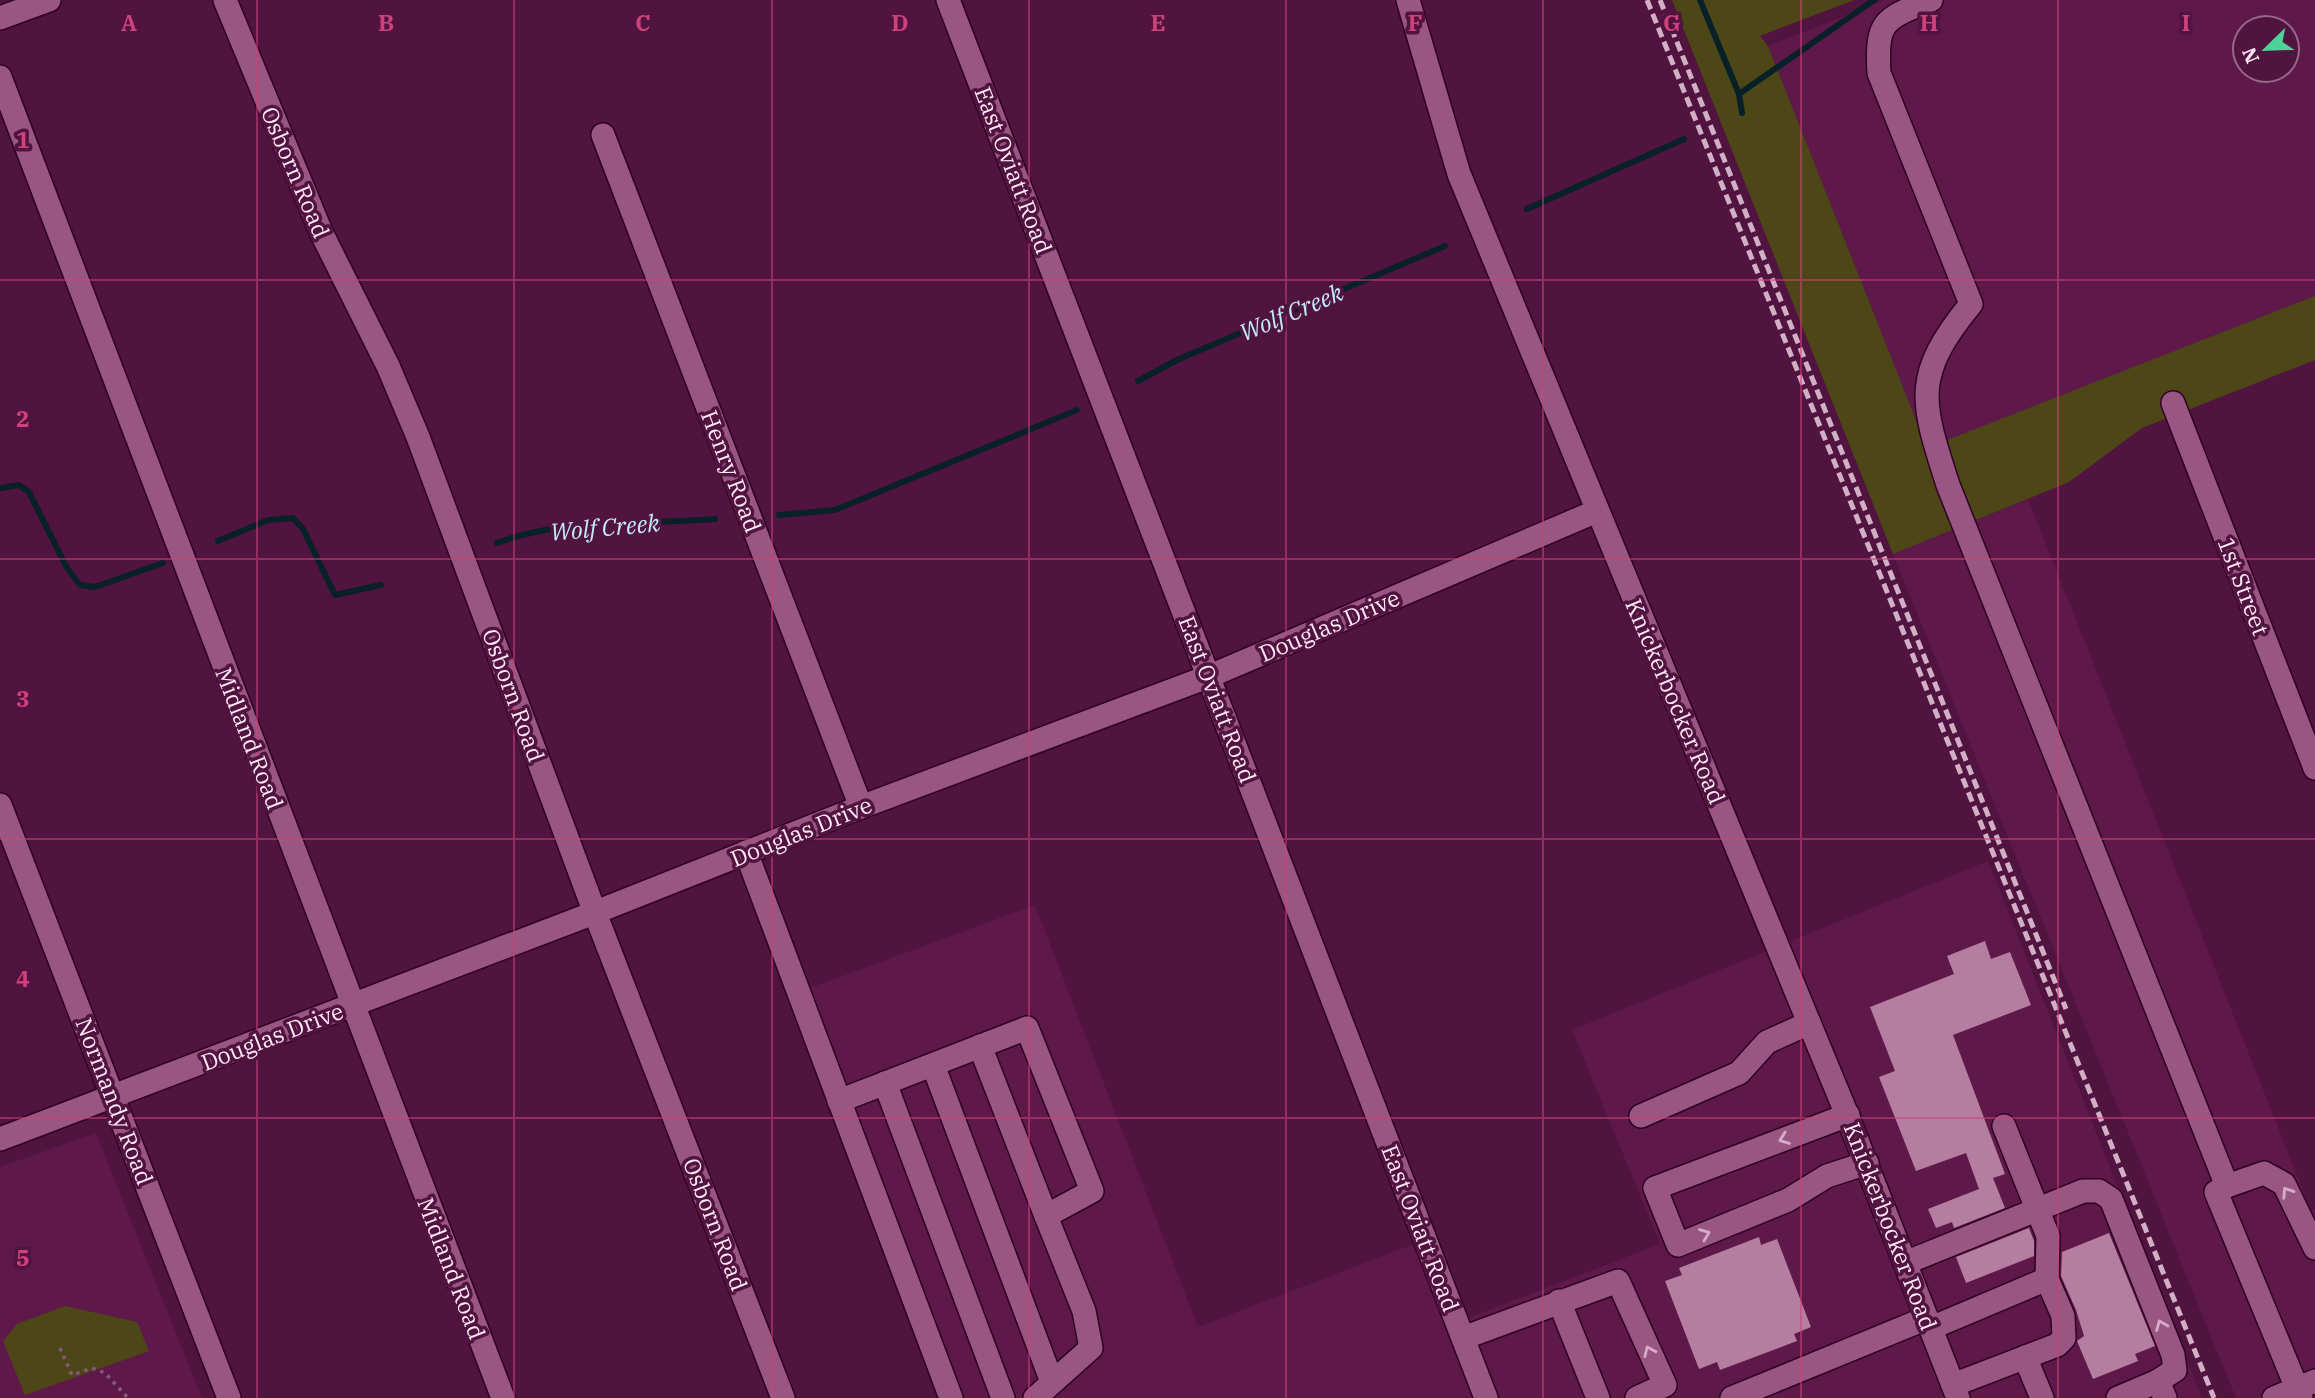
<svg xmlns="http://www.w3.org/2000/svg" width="2315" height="1398" font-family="'IBM Plex Serif',serif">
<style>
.built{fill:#5e194a;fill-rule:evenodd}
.green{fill:#4d4718}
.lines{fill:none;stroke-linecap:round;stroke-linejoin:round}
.stream{stroke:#082128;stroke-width:6}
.building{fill:#b57ea0}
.minor-casing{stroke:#2f0223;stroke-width:26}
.path{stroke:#895779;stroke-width:3.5;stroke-dasharray:3.5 5;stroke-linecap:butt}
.minor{stroke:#995682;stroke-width:23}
.rail{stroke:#d1afc5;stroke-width:5;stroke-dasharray:10 5;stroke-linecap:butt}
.oneway{stroke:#d6adc7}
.grid{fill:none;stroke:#ce417a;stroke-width:2;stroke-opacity:0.55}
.labels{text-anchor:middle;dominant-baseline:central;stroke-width:7;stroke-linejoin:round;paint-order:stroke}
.street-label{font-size:23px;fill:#ffe7f5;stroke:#51133f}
.water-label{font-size:24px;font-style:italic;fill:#c3eaf8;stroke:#51133f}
.grid-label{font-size:23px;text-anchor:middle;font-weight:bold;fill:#ce417a;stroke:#51133f;stroke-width:7;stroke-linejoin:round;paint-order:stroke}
</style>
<rect width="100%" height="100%" fill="#51133f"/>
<g class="built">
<path d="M1885 0H2315V296L1927 449 1768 46ZM2245 28H2287V70H2245Z"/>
<polygon points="2028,499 2311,1210 2315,1209 2315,1398 2236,1398 1893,554"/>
<polygon points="1988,861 2202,1398 941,1398 786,997 1035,905 1198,1327 1419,1242 1450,1325 1660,1244 1572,1030"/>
<polygon points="96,1133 202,1398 0,1398 0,1167"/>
</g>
<g class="green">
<polygon points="1672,0 1854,0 1760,36 1768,46 1927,448 2315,296 2315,360 2142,428 2069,482 1893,554"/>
<polygon points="65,1306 137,1322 149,1351 25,1395 3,1341 17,1324"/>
</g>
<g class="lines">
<g class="stream">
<polyline points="1700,0 1739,94"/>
<polyline points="1742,113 1739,94 1874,0"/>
<polyline points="1527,209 1684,139"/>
<polyline points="1138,381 1177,360 1445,246"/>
<polyline points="0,488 19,485 29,492 67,568 80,585 95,587 163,563"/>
<polyline points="779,515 835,510 1077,410"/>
<polyline points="218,541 268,520 293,518 303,529 335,595 381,585"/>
<path d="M497 543C566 517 642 525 715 519"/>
</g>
</g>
<g class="building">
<polygon points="1985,941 1991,959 2010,952 2031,1005 1953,1035 2005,1174 1993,1178 2005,1208 1954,1228 1952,1222 1936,1228 1928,1209 1979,1189 1966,1153 1916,1171 1879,1077 1895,1071 1870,1007 1954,974 1947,956"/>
<polygon points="2029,1228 2034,1241 2034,1256 1966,1283 1956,1257"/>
<polygon points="2109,1233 2155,1346 2135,1354 2138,1361 2093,1379 2077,1341 2084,1336 2076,1310 2061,1276 2062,1252"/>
<polygon points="1759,1237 1761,1245 1777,1239 1811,1327 1794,1334 1797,1341 1720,1370 1717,1362 1699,1369 1665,1281 1682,1275 1679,1268"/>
</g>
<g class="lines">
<g class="minor-casing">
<g id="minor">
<polyline points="225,0 321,232 388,366 418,437 595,913 783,1398"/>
<polyline points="948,0 1486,1398"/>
<polyline points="1408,0 1459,174 1845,1110 1958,1398"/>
<path d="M1931 0C1884 19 1876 20 1879 73L1971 304C1912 376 1921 401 1948 485L2227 1186 2216 1192 2301 1398"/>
<polyline points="0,18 49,0"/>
<polyline points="0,77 503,1398"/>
<polyline points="603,135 861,807"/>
<polyline points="2173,403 2315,768"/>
<polyline points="0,805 229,1398"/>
<polyline points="746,852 951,1398"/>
<polyline points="980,1046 1046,1216"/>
<polyline points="933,1065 1052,1382"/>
<polyline points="885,1083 1003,1398"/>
<polyline points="839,1101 1027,1028 1092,1191 1046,1216 1084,1311 1091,1348 1035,1398"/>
<polyline points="1848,1115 1655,1188 1678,1245 1788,1200 1827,1176 1867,1163"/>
<polyline points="1641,1116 1739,1073 1767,1042 1809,1023"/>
<polyline points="0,1139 586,916 861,807 1210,676 1597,511"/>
<polyline points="2227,1186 2264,1173 2284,1184 2315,1248"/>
<polyline points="1905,1263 2083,1191 2099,1191 2111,1199 2173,1355 2175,1370 2158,1381"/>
<polyline points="1559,1301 1598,1398"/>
<polyline points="1931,1328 2047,1279"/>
<polyline points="1463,1338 1618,1281 1665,1385 1637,1398"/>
<polyline points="2025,1357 2042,1398"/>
<polyline points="1953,1385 2057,1345 2064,1338 2063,1316 2047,1279 2048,1236 2004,1126"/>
<polyline points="1732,1398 1927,1318"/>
<polyline points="2118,1398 2158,1381 2165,1398"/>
<polyline points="2274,1398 2315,1381"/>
</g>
</g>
<polyline class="path" points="60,1348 72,1375 92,1368 105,1373 128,1398"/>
<use href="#minor" class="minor"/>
<g class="rail">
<polyline points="1647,0 2214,1398"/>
<polyline points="1660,0 2066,1009"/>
</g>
</g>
<defs><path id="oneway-chevron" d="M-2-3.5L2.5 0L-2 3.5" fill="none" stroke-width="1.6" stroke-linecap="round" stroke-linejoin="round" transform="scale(1.75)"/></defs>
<g class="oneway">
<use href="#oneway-chevron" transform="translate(1784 1139) rotate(159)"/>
<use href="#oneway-chevron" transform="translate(2287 1192) rotate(-123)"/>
<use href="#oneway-chevron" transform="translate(1705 1234) rotate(-22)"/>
<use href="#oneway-chevron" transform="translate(2161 1325) rotate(-112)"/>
<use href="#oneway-chevron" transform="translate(1649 1351) rotate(-114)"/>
</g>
<path class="grid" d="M257 0V1398M514 0V1398M772 0V1398M1029 0V1398M1286 0V1398M1543 0V1398M1801 0V1398M2058 0V1398M0 280H2315M0 559H2315M0 839H2315M0 1118H2315"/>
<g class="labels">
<g class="street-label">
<text transform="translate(1014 170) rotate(69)">East Oviatt Road</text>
<text transform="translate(296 172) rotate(67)">Osborn Road</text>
<text transform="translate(732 471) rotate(69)">Henry Road</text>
<text transform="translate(2244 586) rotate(69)">1st Street</text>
<text transform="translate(1329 625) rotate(-23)">Douglas Drive</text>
<text transform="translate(514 695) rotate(70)">Osborn Road</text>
<text transform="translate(1218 699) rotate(69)">East Oviatt Road</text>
<text transform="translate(1676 701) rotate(67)">Knickerbocker Road</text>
<text transform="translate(250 738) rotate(69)">Midland Road</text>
<text transform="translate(801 831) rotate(-22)">Douglas Drive</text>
<text transform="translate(272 1036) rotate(-21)">Douglas Drive</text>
<text transform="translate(115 1101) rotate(69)">Normandy Road</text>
<text transform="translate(716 1224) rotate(69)">Osborn Road</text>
<text transform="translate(1891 1226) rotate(69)">Knickerbocker Road</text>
<text transform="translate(1421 1228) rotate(69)">East Oviatt Road</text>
<text transform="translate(452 1268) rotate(69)">Midland Road</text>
</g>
<g class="water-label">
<text transform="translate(1291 312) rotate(-23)">Wolf Creek</text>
<text transform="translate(605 527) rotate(-5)">Wolf Creek</text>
</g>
</g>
<g class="grid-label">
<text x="129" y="31">A</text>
<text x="386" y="31">B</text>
<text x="643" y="31">C</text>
<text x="900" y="31">D</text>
<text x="1158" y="31">E</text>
<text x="1415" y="31">F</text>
<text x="1672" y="31">G</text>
<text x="1929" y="31">H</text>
<text x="2186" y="31">I</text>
<text x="23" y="148">1</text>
<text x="23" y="427">2</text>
<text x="23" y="707">3</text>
<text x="23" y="987">4</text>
<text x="23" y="1266">5</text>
</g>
<g transform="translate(2266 49) rotate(247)"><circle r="33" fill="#51133f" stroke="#976888" stroke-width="2"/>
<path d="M0-5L12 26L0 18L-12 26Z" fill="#4dd39a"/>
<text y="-10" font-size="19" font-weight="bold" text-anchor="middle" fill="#ffe7f5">N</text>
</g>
</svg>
